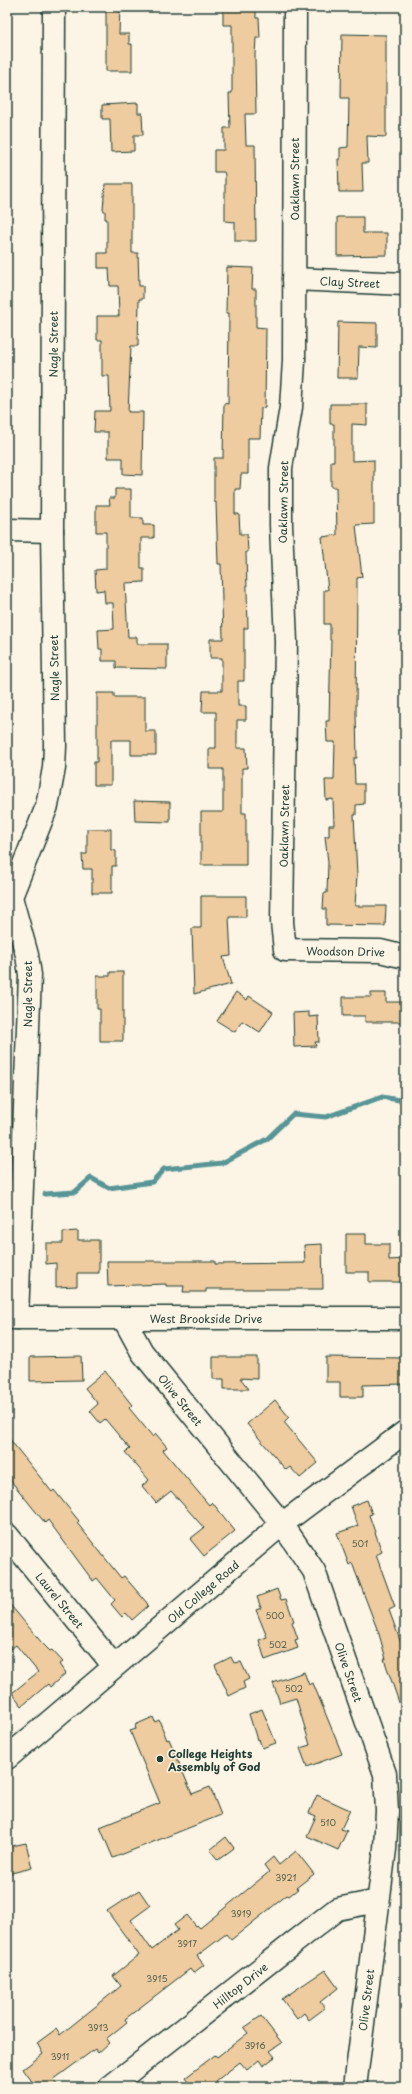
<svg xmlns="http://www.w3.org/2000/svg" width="412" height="2094" font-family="'Playpen Sans',sans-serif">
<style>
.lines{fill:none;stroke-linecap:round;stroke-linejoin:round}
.stream{stroke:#589596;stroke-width:5}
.building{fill:#eecc9f;stroke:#1f3d34}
.minor-casing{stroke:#1f3d34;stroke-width:25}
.minor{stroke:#fcf5e5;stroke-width:22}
.poi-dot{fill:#1f3d34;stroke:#fcf5e5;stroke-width:1.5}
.labels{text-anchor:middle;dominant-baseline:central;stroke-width:3;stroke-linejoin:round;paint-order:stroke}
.number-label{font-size:9px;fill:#53614f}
.street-label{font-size:11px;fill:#1f3d34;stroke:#fcf5e5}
.poi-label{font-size:11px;font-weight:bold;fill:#1f3d34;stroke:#fcf5e5;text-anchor:start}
</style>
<rect width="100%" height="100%" fill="#fcf5e5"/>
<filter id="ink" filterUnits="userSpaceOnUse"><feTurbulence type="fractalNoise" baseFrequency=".025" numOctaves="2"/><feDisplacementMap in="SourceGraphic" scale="8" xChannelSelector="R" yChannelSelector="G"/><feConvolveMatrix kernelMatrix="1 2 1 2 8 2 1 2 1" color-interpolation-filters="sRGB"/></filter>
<g filter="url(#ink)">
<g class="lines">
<polyline class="stream" points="45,1194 75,1192 91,1178 109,1188 152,1182 164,1169 222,1163 267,1139 293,1114 326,1117 382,1097 405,1101"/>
</g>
<g class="building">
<polygon points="106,7 120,7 119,34 129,34 129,44 132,44 132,71 106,71"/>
<polygon points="223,7 256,7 256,18 259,18 260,38 256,38 255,55 256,114 245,114 246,145 255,145 256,241 235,241 235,222 225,221 225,175 224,172 214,172 214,150 224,150 224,128 230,128 229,93 232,93 232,25 223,25"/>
<polygon points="342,34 386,35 386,137 367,136 368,163 362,163 363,192 339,192 338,159 340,159 340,148 348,147 349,98 341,98"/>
<polygon points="138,103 138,113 142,113 143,135 134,135 134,151 111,152 110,119 102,119 102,105"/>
<polygon points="105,184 132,184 132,253 138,253 139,286 143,286 143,299 139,299 138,346 131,346 128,412 143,412 142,475 123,474 123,458 108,458 108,432 94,432 95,411 110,411 109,376 102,376 102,340 97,340 97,316 119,316 118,286 110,286 109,268 98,268 98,253 107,253 107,219 105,219 105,211 103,210"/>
<polygon points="337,217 363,217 363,233 387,233 387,255 337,256"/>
<polygon points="227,267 253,268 252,289 256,289 256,327 266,328 265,407 261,408 260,438 248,438 248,474 241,474 240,489 235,489 235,514 239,514 240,534 247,534 248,552 246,552 248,628 244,628 244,681 238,681 238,706 246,706 246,720 237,720 237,748 246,748 247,768 242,768 242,813 246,813 246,865 201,865 201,812 223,812 223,769 209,769 209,748 216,748 216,712 202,712 203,691 222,691 222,658 210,658 210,639 223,639 221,564 218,564 216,502 214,502 214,458 223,458 224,403 228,404 229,313 226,313"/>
<polygon points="338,322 377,323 377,348 359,347 358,378 337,378"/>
<polygon points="330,404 367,404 367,425 352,424 352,461 374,460 374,524 356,525 362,577 357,578 356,713 357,758 354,758 355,784 364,784 364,804 356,805 356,815 354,815 357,875 355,906 386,906 385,926 326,925 326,909 323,909 324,893 327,893 328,862 325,836 329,836 329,825 334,825 333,799 326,800 325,780 334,780 335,742 327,742 326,721 329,721 331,640 330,640 330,624 324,624 324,590 328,590 322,537 337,535 336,487 331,487 331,461 334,461 334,424 330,424"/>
<polygon points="115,489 131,489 131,518 143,518 143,525 154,525 154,538 141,538 141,568 144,568 144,582 125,583 128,637 137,637 137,644 167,644 167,669 116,668 116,661 102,661 102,649 99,649 98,630 114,629 113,603 105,603 104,590 96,591 95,570 106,569 106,532 96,532 96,505 110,505 109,498 115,498"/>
<polygon points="97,693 114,693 114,697 145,697 145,731 156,731 156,755 131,755 131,740 111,740 111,785 94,785 94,762 97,762"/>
<polygon points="134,801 170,802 170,822 135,821"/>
<polygon points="87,829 111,829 111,850 116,851 116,866 112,866 112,893 92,893 92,869 83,869 82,854 87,854"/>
<polygon points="201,896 246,896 246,917 229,917 231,956 223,957 231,984 194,994 192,928 201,928"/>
<polygon points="110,972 123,972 123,1041 100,1041 100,1009 97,1009 97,976 110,976"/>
<polygon points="236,992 247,1000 249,996 273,1012 260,1032 242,1021 235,1032 217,1021"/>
<polygon points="371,993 386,993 386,1002 405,1002 405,1022 365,1022 365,1016 343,1016 343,997 371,997"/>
<polygon points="309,1012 309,1017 318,1016 319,1042 315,1042 316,1046 294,1047 293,1013"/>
<polygon points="78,1231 78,1240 99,1240 99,1273 77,1273 77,1286 56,1287 56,1263 46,1264 46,1243 63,1243 63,1232"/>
<polygon points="346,1234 366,1234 366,1244 389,1244 389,1260 405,1259 405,1282 369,1282 369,1272 346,1272"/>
<polygon points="322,1244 323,1289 206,1289 206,1292 183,1292 184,1286 166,1286 166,1284 108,1286 107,1261 215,1261 215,1264 305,1263 304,1245"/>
<polygon points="81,1356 82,1380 30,1381 30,1357"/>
<polygon points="213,1357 257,1357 257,1379 240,1378 249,1389 224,1389 224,1379 213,1379"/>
<polygon points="326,1357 405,1358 405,1384 363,1385 363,1397 340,1397 340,1382 326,1382"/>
<polygon points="105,1371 132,1405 129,1408 153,1437 156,1434 167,1447 163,1450 209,1505 212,1502 235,1531 204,1556 190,1539 204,1528 171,1491 156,1503 142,1486 149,1480 125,1452 130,1449 105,1419 100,1423 90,1411 98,1404 85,1388"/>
<polygon points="275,1400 289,1417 284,1422 318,1463 300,1478 290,1467 286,1470 247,1424"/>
<polygon points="7,1436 52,1492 54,1490 79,1521 77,1523 121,1578 124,1576 147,1603 148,1606 132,1620 126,1613 122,1617 111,1604 115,1600 97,1578 93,1581 48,1520 45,1523 7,1476"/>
<polygon points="367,1500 372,1514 369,1515 382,1552 376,1555 395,1607 389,1610 402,1646 405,1645 405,1714 403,1714 384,1659 386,1659 379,1634 352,1563 349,1565 337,1533 358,1526 351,1506"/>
<polygon points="277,1589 281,1600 286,1599 294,1621 292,1622 298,1639 295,1640 298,1648 265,1660 259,1640 267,1637 256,1610 261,1608 257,1597"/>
<polygon points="7,1601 42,1643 50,1651 52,1650 63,1662 60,1664 66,1673 50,1687 48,1684 22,1706 12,1693 38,1672 16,1645 7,1652"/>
<polygon points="231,1657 234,1663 241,1662 249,1679 243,1682 245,1688 229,1696 215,1665"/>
<polygon points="304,1672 309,1685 313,1683 342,1754 307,1767 300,1748 310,1745 296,1698 280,1703 273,1683"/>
<polygon points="262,1709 276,1743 262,1748 259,1739 257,1740 249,1714"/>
<polygon points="153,1717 155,1722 159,1720 167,1740 169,1739 192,1794 210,1787 221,1815 113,1858 100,1827 160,1803 130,1731 136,1729 135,1725"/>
<polygon points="317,1795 350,1810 341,1829 347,1831 338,1850 307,1836 316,1816 309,1813"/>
<polygon points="226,1837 234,1848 218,1860 210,1850"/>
<polygon points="26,1843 32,1868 7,1874 7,1847"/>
<polygon points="296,1851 314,1874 296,1888 298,1889 289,1896 287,1895 231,1940 226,1934 197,1956 204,1965 193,1973 190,1969 125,2019 127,2022 106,2039 109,2043 98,2053 95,2049 53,2080 59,2087 36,2087 23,2069 43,2054 37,2043 56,2029 60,2035 121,1986 113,1976 139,1955 107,1911 139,1890 150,1906 131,1920 152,1950 178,1930 174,1925 187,1915 196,1926 197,1925 200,1928 269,1872 264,1865 273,1857 279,1865"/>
<polygon points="325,1970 338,1988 320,2002 325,2008 309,2020 304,2013 297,2019 282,1999"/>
<polygon points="261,2016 282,2043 270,2051 275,2057 263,2066 259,2060 247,2070 240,2062 216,2081 221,2087 192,2087 185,2078 215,2055 217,2057 248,2033 244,2028"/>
</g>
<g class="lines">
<g class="minor-casing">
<g id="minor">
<path id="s1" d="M295 7 294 361 291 407 281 468V525L286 642 282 922 285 950 380 951 405 957"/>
<path id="s2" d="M294 279 405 284"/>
<polyline points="7,530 52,531"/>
<path id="s3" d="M7 1318H405"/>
<path id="s4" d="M17 1318 30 975 27 955 11 897 47 806 54 768 55 746 52 531 54 7"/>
<path id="s5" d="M124 1319 142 1352 282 1524 314 1571 385 1774 387 1811 385 1849 355 2087"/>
<path id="s6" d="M7 1535 114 1666"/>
<path id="s7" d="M7 1758 282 1524 405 1432"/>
<path id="s8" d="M110 2087 337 1909 378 1901"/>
</g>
</g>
<use href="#minor" class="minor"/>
</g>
</g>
<circle class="poi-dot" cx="160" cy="1759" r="4"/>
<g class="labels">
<g class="number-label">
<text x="360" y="1543">501</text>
<text x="275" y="1615">500</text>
<text x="278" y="1644">502</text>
<text x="294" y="1688">502</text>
<text x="328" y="1822">510</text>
<text x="286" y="1877">3921</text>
<text x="241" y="1913">3919</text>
<text x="187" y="1943">3917</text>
<text x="157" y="1978">3915</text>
<text x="98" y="2027">3913</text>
<text x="255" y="2045">3916</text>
<text x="60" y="2056">3911</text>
</g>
<g class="street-label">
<text transform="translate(294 179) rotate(-90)">Oaklawn Street</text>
<text stroke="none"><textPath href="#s2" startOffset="56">Clay Street</textPath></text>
<text stroke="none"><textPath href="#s4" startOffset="984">Nagle Street</textPath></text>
<text transform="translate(283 502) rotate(-89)">Oaklawn Street</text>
<text transform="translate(54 668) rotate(-91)">Nagle Street</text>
<text transform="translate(284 826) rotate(-89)">Oaklawn Street</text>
<text stroke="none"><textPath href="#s1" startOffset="1005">Woodson Drive</textPath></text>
<text transform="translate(27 994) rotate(-90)">Nagle Street</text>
<text stroke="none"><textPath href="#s3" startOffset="199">West Brookside Drive</textPath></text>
<text stroke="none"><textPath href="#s5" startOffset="99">Olive Street</textPath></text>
<text stroke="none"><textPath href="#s7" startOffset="257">Old College Road</textPath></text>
<text stroke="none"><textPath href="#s6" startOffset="84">Laurel Street</textPath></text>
<text stroke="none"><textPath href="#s5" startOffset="423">Olive Street</textPath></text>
<text stroke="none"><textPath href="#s8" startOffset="165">Hilltop Drive</textPath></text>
<text transform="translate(366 2000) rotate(-83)">Olive Street</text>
</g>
<g class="poi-label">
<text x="168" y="1753">College Heights<tspan x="168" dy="13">Assembly of God</tspan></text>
</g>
</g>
<rect width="412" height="2094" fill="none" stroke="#fcf5e5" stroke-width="24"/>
<rect x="12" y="12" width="388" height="2070" fill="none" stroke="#1f3d34" stroke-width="1.5" filter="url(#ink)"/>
</svg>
